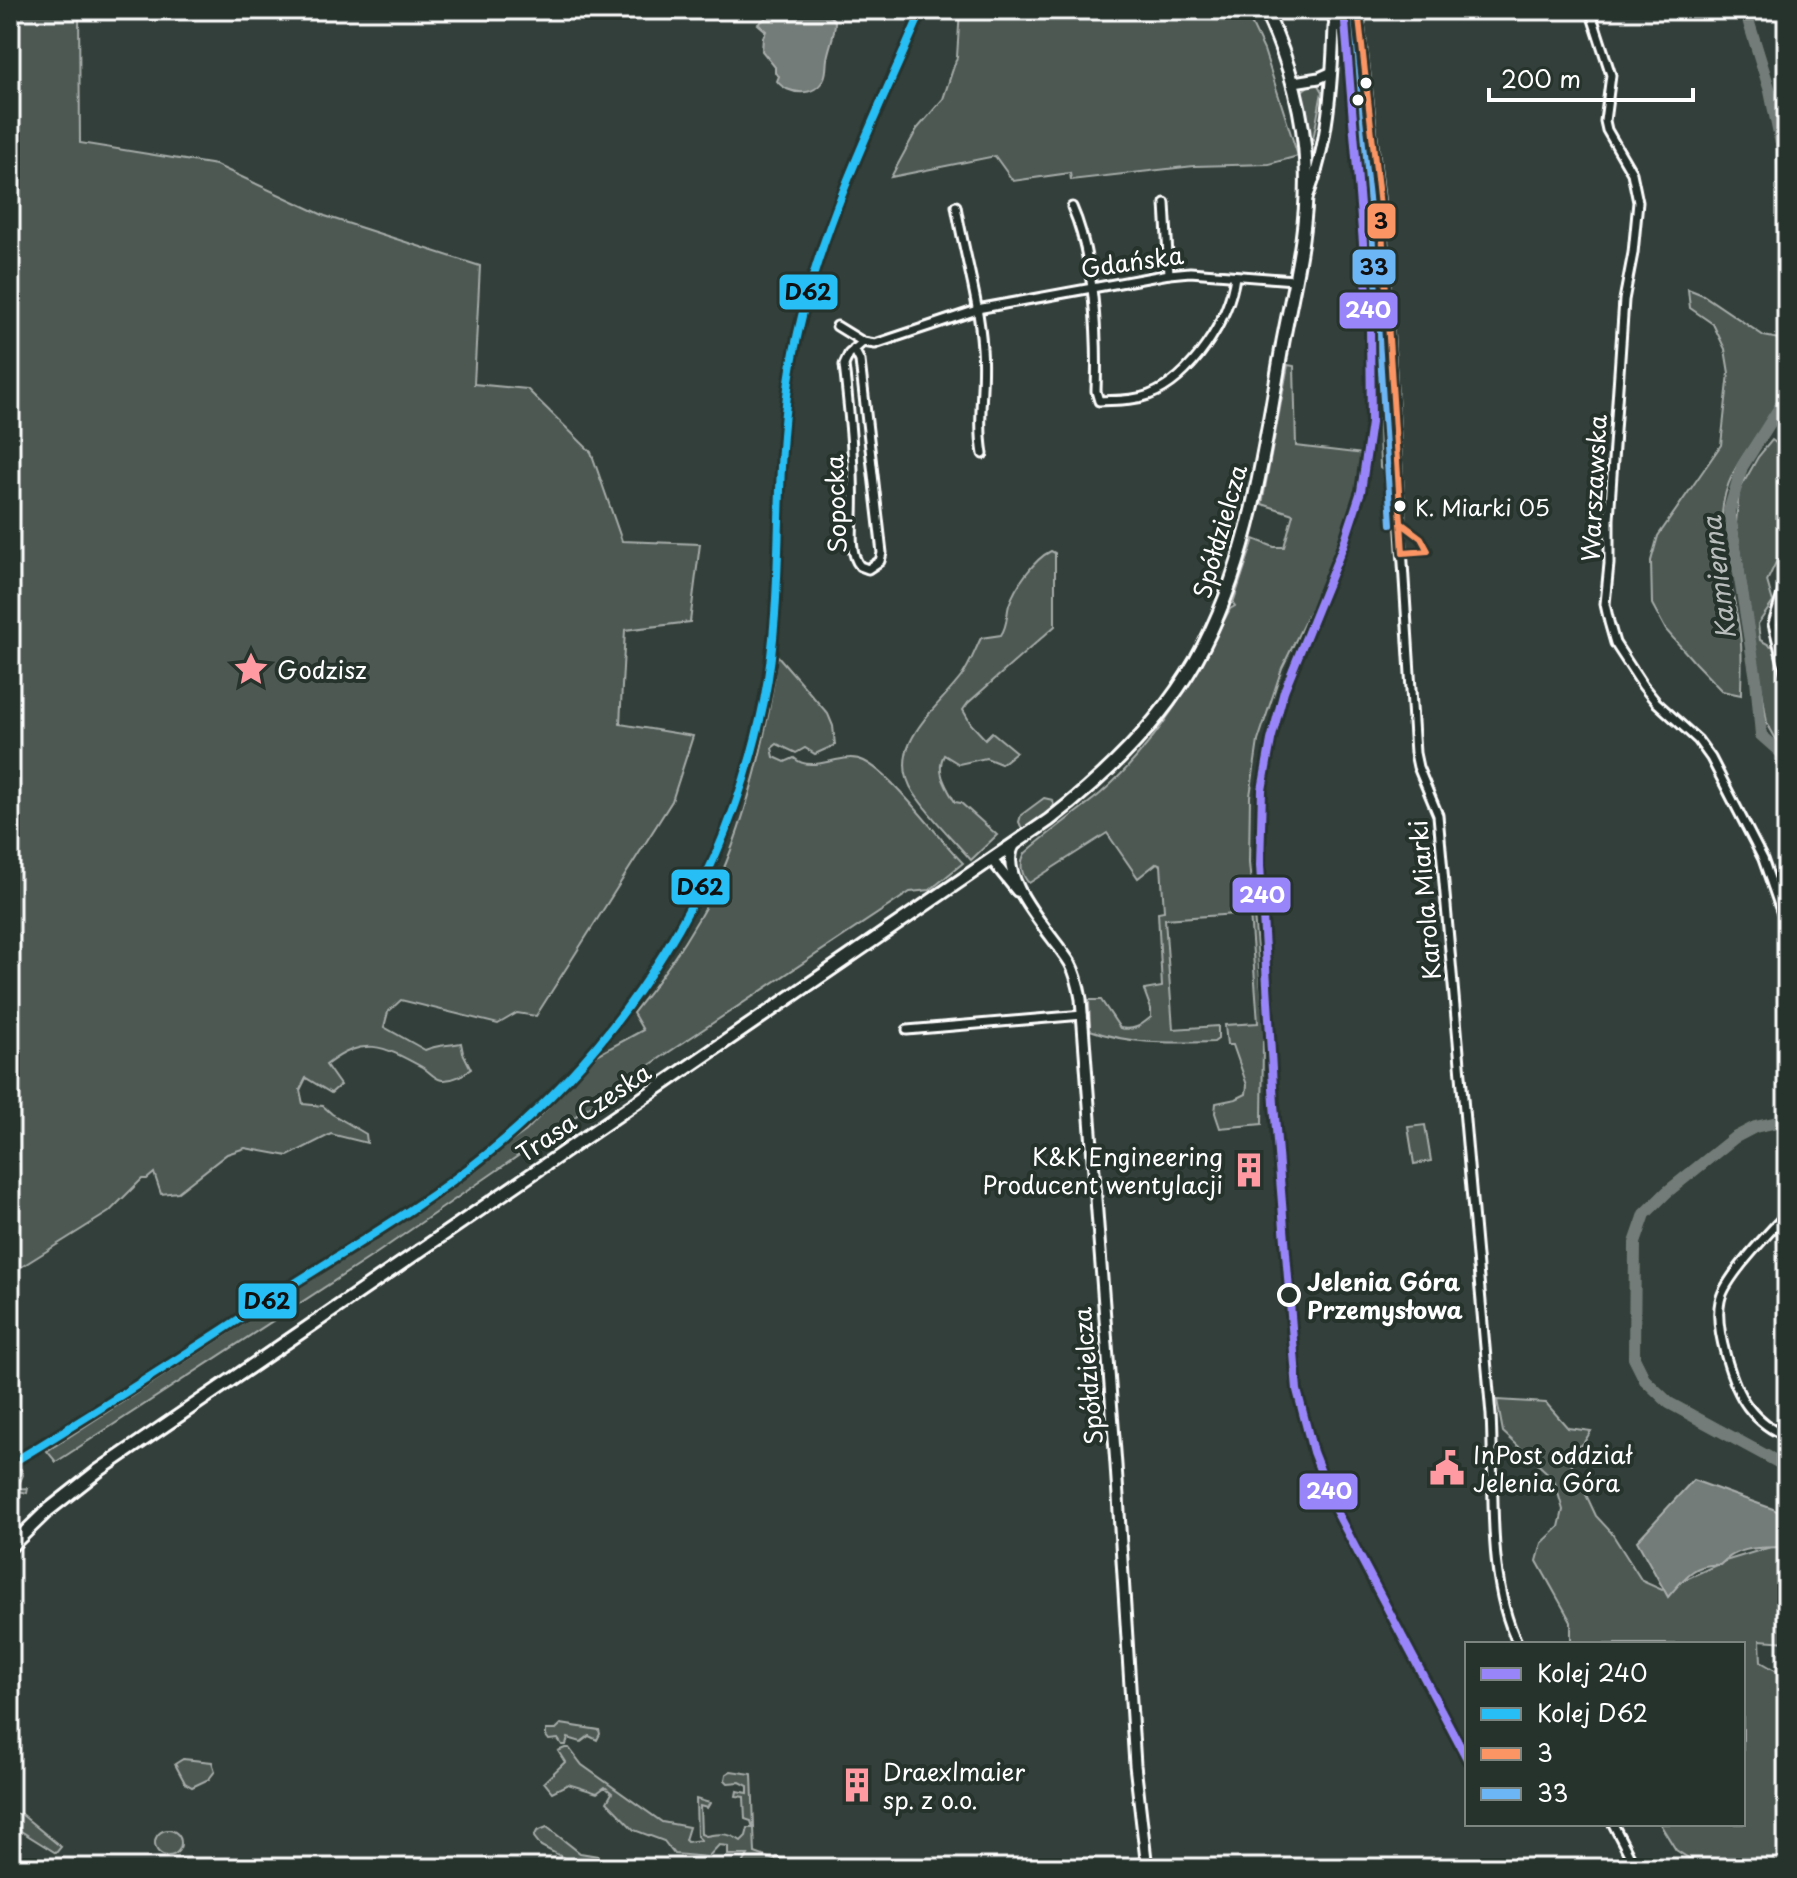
<svg xmlns="http://www.w3.org/2000/svg" width="1797" height="1878" font-family="'Playpen Sans',sans-serif">
<style>
.green{fill:#4d5853;stroke:#a6aca9;stroke-width:2}
.water{fill:#737b78;stroke:#abb0ae;stroke-width:2}
.lines{fill:none;stroke-linecap:round;stroke-linejoin:round}
.river{stroke:#737b78;stroke-width:12}
.street-casing{stroke:#fff;stroke-width:13}
.secondary-casing{stroke:#fff;stroke-width:15}
.primary-casing{stroke:#fff;stroke-width:17}
.street{stroke:#26332d;stroke-width:7}
.secondary{stroke:#26332d;stroke-width:9}
.primary{stroke:#26332d;stroke-width:11}
.bus-1-casing{stroke:#26332d;stroke-width:12}
.bus-2-casing{stroke:#26332d;stroke-width:12}
.bus-1{stroke:#fb9564;stroke-width:6}
.bus-2{stroke:#6db6f5;stroke-width:6}
.rail-1-casing{stroke:#26332d;stroke-width:14}
.rail-2-casing{stroke:#26332d;stroke-width:14}
.rail-1{stroke:#9885fa;stroke-width:8}
.rail-2{stroke:#26bef4;stroke-width:8}
.bus-dot{fill:#fff;stroke:#26332d;stroke-width:3}
.stop-dot{fill:#26332d;stroke:#fff;stroke-width:4}
.labels{text-anchor:middle;dominant-baseline:central;stroke-width:8;stroke-linejoin:round;paint-order:stroke}
.bus-label{font-size:22px;fill:#fff;stroke:#26332d;text-anchor:start}
.street-label{font-size:24px;fill:#fff;stroke:#26332d}
.poi-label{font-size:24px;fill:#fff;stroke:#26332d;text-anchor:start}
.stop-label{font-size:24px;font-weight:bold;fill:#fff;stroke:#26332d;text-anchor:start}
.water-label{font-size:26px;font-style:italic;fill:#b9bdbc;stroke:#26332d}
.line-badge{stroke:#26332d;stroke-width:3}
.badge-label{font-size:22px;text-anchor:middle;font-weight:bold;fill:#fff}
.pale-badge-label{font-size:22px;text-anchor:middle;font-weight:bold;fill:#111}
</style>
<rect width="100%" height="100%" fill="#333f3a"/>
<filter id="ink" filterUnits="userSpaceOnUse"><feTurbulence type="fractalNoise" baseFrequency=".0125" numOctaves="2"/><feDisplacementMap in="SourceGraphic" scale="16" xChannelSelector="R" yChannelSelector="G"/><feConvolveMatrix kernelMatrix="1 2 1 2 8 2 1 2 1" color-interpolation-filters="sRGB"/></filter>
<g filter="url(#ink)">
<g class="green">
<path d="M10 10H79L80 143 216 165 325 216 480 266 474 384 527 389 591 452 622 541 700 544 690 622 625 630 620 724 693 736 672 801 536 1016 517 1013 498 1024 401 1000 388 1012 384 1027 425 1050C438 1044 448 1046 461 1043L463 1053 471 1069C463 1075 452 1081 442 1080 434 1079 429 1071 422 1067 382 1045 364 1036 326 1065L340 1085 331 1093 306 1078 300 1090 303 1104 323 1106 332 1114 366 1134 367 1143 331 1134 288 1156 245 1148 227 1154 178 1192 161 1194 154 1173 147 1179H142L109 1212 10 1274Z"/>
<polygon points="960,10 1245,10 1264,50 1298,156 1269,164 1194,166 1071,180 1070,173 1013,181 995,156 891,177 917,129 943,99 957,57"/>
<polygon points="1312,83 1318,85 1322,92 1313,140 1309,136 1302,91"/>
<path d="M1688 289 1703 295 1764 336 1784 340C1785 358 1787 376 1780 394 1766 436 1725 462 1722 514 1721 554 1735 595 1740 634 1743 654 1741 675 1741 695L1722 691 1695 663 1666 630 1652 604 1651 561 1658 536 1721 445 1729 373 1725 349 1713 324 1690 308Z"/>
<polygon points="1384,341 1392,468 1384,471 1380,468 1378,379 1384,375 1384,371 1379,370 1375,343"/>
<path d="M1288 365 1294 366 1296 446 1364 454 1353 503 1335 560 1282 668 1258 741 1250 796 1249 863 1266 1041 1263 1042 1262 1124 1220 1128 1215 1113 1216 1103 1236 1099 1246 1094 1247 1085 1233 1045H1227L1225 1025 1258 1023 1250 913 1165 919 1173 1029 1218 1026V1039L1214 1042C1172 1043 1131 1045 1090 1030L1089 1000H1101L1120 1028C1134 1031 1140 1026 1151 1017V1009L1144 990 1162 987 1158 912 1164 911 1161 865 1157 863 1138 878 1107 833 1029 883C1022 876 1019 865 1024 855 1027 849 1089 803 1100 794 1158 744 1195 676 1230 609L1235 606 1233 603 1254 539 1274 547H1284L1293 514 1262 504Z"/>
<polygon points="1772,440 1784,449 1784,465 1787,466 1787,552 1779,556 1767,581 1773,602 1758,624 1760,640 1771,646 1787,643 1787,747 1776,739 1767,723 1736,523 1739,491 1758,457"/>
<path d="M1051 551 1055 553V626L968 703 963 710 971 724 985 739 992 732 1016 752 1001 764 986 758 959 764 944 755C935 771 947 788 955 802L961 803 997 835 971 860C952 838 930 817 914 793 884 747 936 710 961 677 970 665 975 650 981 638L1001 635C1008 625 1006 616 1009 605 1015 587 1034 559 1051 551Z"/>
<path d="M777 655 828 714 833 726 835 745 815 754 805 748 796 753 777 744 772 748 774 757 785 762 794 758C813 775 842 750 864 761 893 775 937 837 963 863L930 890 910 892 663 1056 374 1255 56 1462 47 1451 355 1251 526 1131 597 1055 643 1030 633 1013C656 985 681 949 699 918 740 850 769 734 777 655Z"/>
<polygon points="1044,798 1053,800 1054,809 1027,829 1022,829 1019,822 1021,815"/>
<polygon points="1425,1125 1431,1161 1414,1164 1408,1127"/>
<polygon points="1497,1400 1546,1403 1568,1428 1591,1431 1583,1444 1566,1452 1596,1516 1611,1532 1642,1581 1662,1590 1725,1561 1787,1542 1787,1642 1760,1640 1761,1662 1787,1677 1787,1868 1704,1868 1676,1850 1660,1824 1743,1824 1743,1644 1571,1644 1571,1622 1537,1561 1542,1543 1559,1527 1563,1510 1554,1479 1503,1432"/>
<polygon points="14,1469 21,1469 23,1475 20,1482 12,1486 13,1489 28,1488 27,1493 19,1491 10,1495 10,1471"/>
<polygon points="561,1724 599,1730 600,1734 597,1740 589,1736 581,1742 568,1738 566,1745 562,1745 558,1739 549,1740 546,1736 546,1730 555,1730"/>
<path d="M565 1748H569L582 1765 662 1822 689 1827 685 1840 687 1842 701 1840 697 1836 696 1799 710 1803 707 1808 700 1806 701 1834 706 1836C719 1833 730 1833 741 1841L746 1836 748 1828H753L751 1821 745 1819 744 1797 736 1796 737 1791 748 1793V1786L740 1782 728 1783 725 1780 726 1774 731 1771 752 1774 755 1853 774 1860 776 1857 785 1859 788 1868H727L731 1864 742 1865 748 1855H728V1846L719 1845 708 1857 674 1854 664 1841 634 1830 607 1802 612 1793 605 1787 597 1793 568 1784 552 1792 544 1782 565 1762 558 1751Z"/>
<polygon points="183,1759 212,1762 215,1771 209,1779 192,1787 185,1783 175,1764"/>
<polygon points="10,1814 21,1814 61,1847 56,1853 11,1825 10,1827"/>
<polygon points="547,1827 580,1853 598,1856 610,1868 583,1868 541,1846 534,1837 537,1831"/>
<circle cx="168" cy="1843" r="13"/>
</g>
<g class="water">
<path d="M788 10C805 10 823 7 835 21 835 36 829 46 827 59 826 65 827 72 824 78 816 98 787 95 777 81L779 76 775 73V67L762 51 763 37 766 31 758 24 770 15Z"/>
<path d="M1693 1480 1773 1509 1787 1517V1547C1762 1548 1738 1545 1720 1565 1694 1562 1683 1580 1668 1597L1637 1541Z"/>
</g>
<g class="lines">
<g class="river">
<polyline points="1745,10 1770,91 1782,149 1787,266"/>
<polyline points="1787,396 1742,467 1729,511 1756,679 1761,735 1787,758"/>
<polyline points="1787,1120 1755,1127 1734,1138 1667,1192 1645,1214 1635,1243 1634,1358 1645,1380 1669,1403 1787,1467"/>
</g>
<g class="street-casing">
<g id="street">
<polyline points="1332,10 1334,27"/>
<polyline points="1590,10 1611,75 1605,121 1607,130 1632,173 1638,202 1633,253 1624,300 1609,519 1609,564 1605,604 1609,622 1615,643 1643,686 1656,702 1698,740 1711,758 1763,859 1787,928"/>
<path d="M1359 23 1381 215 1415 753 1418 767 1438 815 1491 1415C1495 1485 1486 1581 1518 1644"/>
<polyline points="1165,203 1169,274"/>
<path d="M956 206C964 253 979 300 982 348 985 383 977 419 983 454"/>
<path d="M1072 207C1094 256 1098 337 1096 391L1099 401C1116 400 1133 401 1149 395 1191 379 1230 319 1235 276"/>
<polyline points="977,309 1169,274 1190,272 1294,280"/>
<polyline points="837,326 863,342 875,344 977,310"/>
<path d="M854 349 860 361 882 553 880 561 868 569 860 566C850 555 852 532 853 517 855 464 850 418 844 365L849 354 863 342"/>
<polyline points="1787,578 1773,624 1787,680"/>
<polyline points="907,1030 1083,1015"/>
<path d="M1787 1213C1770 1232 1724 1278 1720 1301 1714 1327 1732 1386 1748 1407 1758 1420 1772 1431 1787 1436"/>
<polyline points="1613,1824 1636,1868"/>
</g>
</g>
<g class="secondary-casing">
<g id="secondary">
<polyline points="1294,82 1319,78 1330,73"/>
<path d="M1307 198C1328 146 1332 83 1334 27L1359 23 1358 10"/>
<path d="M1015 844C994 876 1053 935 1070 963 1076 974 1079 987 1081 999L1116 1465 1135 1765 1147 1868"/>
<polyline points="992,860 1017,891"/>
</g>
</g>
<g class="primary-casing">
<path id="primary" d="M10 1547 47 1511 98 1471 1049 820C1106 776 1160 723 1196 660 1251 562 1264 449 1283 341 1294 284 1309 225 1306 167 1304 111 1289 60 1265 10"/>
</g>
<use href="#street" class="street"/>
<use href="#secondary" class="secondary"/>
<use href="#primary" class="primary"/>
<g class="bus-1-casing">
<g id="bus-1">
<polyline points="1358,10 1381,215 1403,553"/>
<polyline points="1401,523 1421,538 1428,551 1403,553"/>
</g>
</g>
<g class="bus-2-casing">
<polyline id="bus-2" points="1348,11 1371,216 1391,524"/>
</g>
<use href="#bus-1" class="bus-1"/>
<use href="#bus-2" class="bus-2"/>
<g class="rail-1-casing">
<polyline id="rail-1" points="1344,10 1370,329 1371,423 1361,491 1343,546 1284,691 1271,740 1262,790 1260,865 1274,1104 1297,1390 1313,1452 1337,1513 1467,1759"/>
</g>
<g class="rail-2-casing">
<path id="rail-2" d="M10 1464C102 1409 191 1350 281 1292 351 1247 423 1206 487 1154 628 1039 728 880 764 701 785 595 773 487 789 381 808 250 870 130 922 10"/>
</g>
<use href="#rail-1" class="rail-1"/>
<use href="#rail-2" class="rail-2"/>
</g>
</g>
<defs>
<g id="sight-bare" transform="scale(2.76)"><path d="M0-6L1.8-2.2L6-1.7L2.9 1.2L3.7 5.4L0 3.3L-3.7 5.4L-2.9 1.2L-6-1.7L-1.8-2.2Z" fill="#ff9aa2" stroke="#26332d" stroke-width="2.5" paint-order="stroke"/></g>
<g id="building-bare" transform="scale(2.76)"><path d="M-4-6H4V6H1V3H-1V6H-4ZM-2.5-4.3h1.7v1.8h-1.7ZM.8-4.3h1.7v1.8H.8ZM-2.5-1h1.7V.8h-1.7ZM.8-1h1.7V.8H.8Z" fill="#ff9aa2" stroke="#26332d" stroke-width="2.5" paint-order="stroke"/></g>
<g id="civic-bare" transform="scale(2.76)"><path d="M-.6-6.5H3V-4.5H.6V-3L4-1V1h2V6H-6V1h2V-1L-.6-3ZM-1.2 2.5V6h2.4V2.5Z" fill="#ff9aa2" stroke="#26332d" stroke-width="2.5" paint-order="stroke"/></g>
</defs>
<g fill-rule="evenodd">
<use href="#sight-bare" x="251" y="669"/>
<use href="#building-bare" x="1249" y="1170"/>
<use href="#civic-bare" x="1447" y="1468"/>
<use href="#building-bare" x="857" y="1785"/>
</g>
<g class="bus-dot">
<circle cx="1366" cy="83" r="7"/>
<circle cx="1358" cy="100" r="7"/>
<circle cx="1400" cy="506" r="7"/>
</g>
<circle class="stop-dot" cx="1289" cy="1295" r="10"/>
<g class="labels">
<g class="bus-label">
<text x="1415" y="506">K. Miarki 05</text>
</g>
<g class="street-label">
<text transform="translate(1132 261) rotate(-8)">Gdańska</text>
<text transform="translate(1593 488) rotate(-87)">Warszawska</text>
<text transform="translate(835 504) rotate(-92)">Sopocka</text>
<text transform="translate(1219 531) rotate(-74)">Spółdzielcza</text>
<text transform="translate(1424 900) rotate(-95)">Karola Miarki</text>
<text transform="translate(583 1112) rotate(-34)">Trasa Czeska</text>
<text transform="translate(1087 1376) rotate(-95)">Spółdzielcza</text>
</g>
<g class="poi-label">
<text x="277" y="669">Godzisz</text>
<text x="1223" y="1156" text-anchor="end">K&amp;K Engineering<tspan x="1223" dy="28">Producent wentylacji</tspan></text>
<text x="1473" y="1454">InPost oddział<tspan x="1473" dy="28">Jelenia Góra</tspan></text>
<text x="883" y="1771">Draexlmaier<tspan x="883" dy="28">sp. z o.o.</tspan></text>
</g>
<g class="stop-label">
<text x="1307" y="1281">Jelenia Góra<tspan x="1307" dy="28">Przemysłowa</tspan></text>
</g>
<g class="water-label">
<text transform="translate(1718 578) rotate(-97)">Kamienna</text>
</g>
</g>
<g class="line-badge">
<rect x="1366" y="202" width="31" height="38" rx="8" fill="#fb9564"/>
<rect x="1351" y="248" width="46" height="38" rx="8" fill="#6db6f5"/>
<rect x="778" y="273" width="61" height="38" rx="8" fill="#26bef4"/>
<rect x="1338" y="291" width="61" height="39" rx="8" fill="#9885fa"/>
<rect x="670" y="868" width="61" height="38" rx="8" fill="#26bef4"/>
<rect x="1231" y="876" width="61" height="38" rx="8" fill="#9885fa"/>
<rect x="237" y="1282" width="61" height="38" rx="8" fill="#26bef4"/>
<rect x="1298" y="1472" width="61" height="39" rx="8" fill="#9885fa"/>
</g>
<g class="badge-label">
<text x="1368" y="318">240</text>
<text x="1262" y="903">240</text>
<text x="1329" y="1499">240</text>
</g>
<g class="pale-badge-label">
<text x="1381" y="229">3</text>
<text x="1374" y="275">33</text>
<text x="808" y="300">D62</text>
<text x="700" y="895">D62</text>
<text x="267" y="1309">D62</text>
</g>
<rect width="1797" height="1878" fill="none" stroke="#26332d" stroke-width="40"/>
<rect x="20" y="20" width="1757" height="1838" fill="none" stroke="#fff" stroke-width="3" filter="url(#ink)"/>
<rect x="1465" y="1642" width="280" height="184" fill="#26332d" stroke="#7d8581" stroke-width="2"/>
<rect x="1481" y="1668" width="40" height="12" fill="#9885fa" stroke="#7d8581" stroke-width="2"/>
<text x="1537" y="1682" font-size="24" fill="#ffffff">Kolej 240</text>
<rect x="1481" y="1708" width="40" height="12" fill="#26bef4" stroke="#7d8581" stroke-width="2"/>
<text x="1537" y="1722" font-size="24" fill="#ffffff">Kolej D62</text>
<rect x="1481" y="1748" width="40" height="12" fill="#fb9564" stroke="#7d8581" stroke-width="2"/>
<text x="1537" y="1762" font-size="24" fill="#ffffff">3</text>
<rect x="1481" y="1788" width="40" height="12" fill="#6db6f5" stroke="#7d8581" stroke-width="2"/>
<text x="1537" y="1802" font-size="24" fill="#ffffff">33</text>
<path d="M1489 88v12h204v-12" fill="none" stroke="#ffffff" stroke-width="4"/>
<text x="1501" y="88" font-size="24" fill="#ffffff" stroke="#26332d" stroke-width="6" paint-order="stroke">200 m</text>
</svg>
